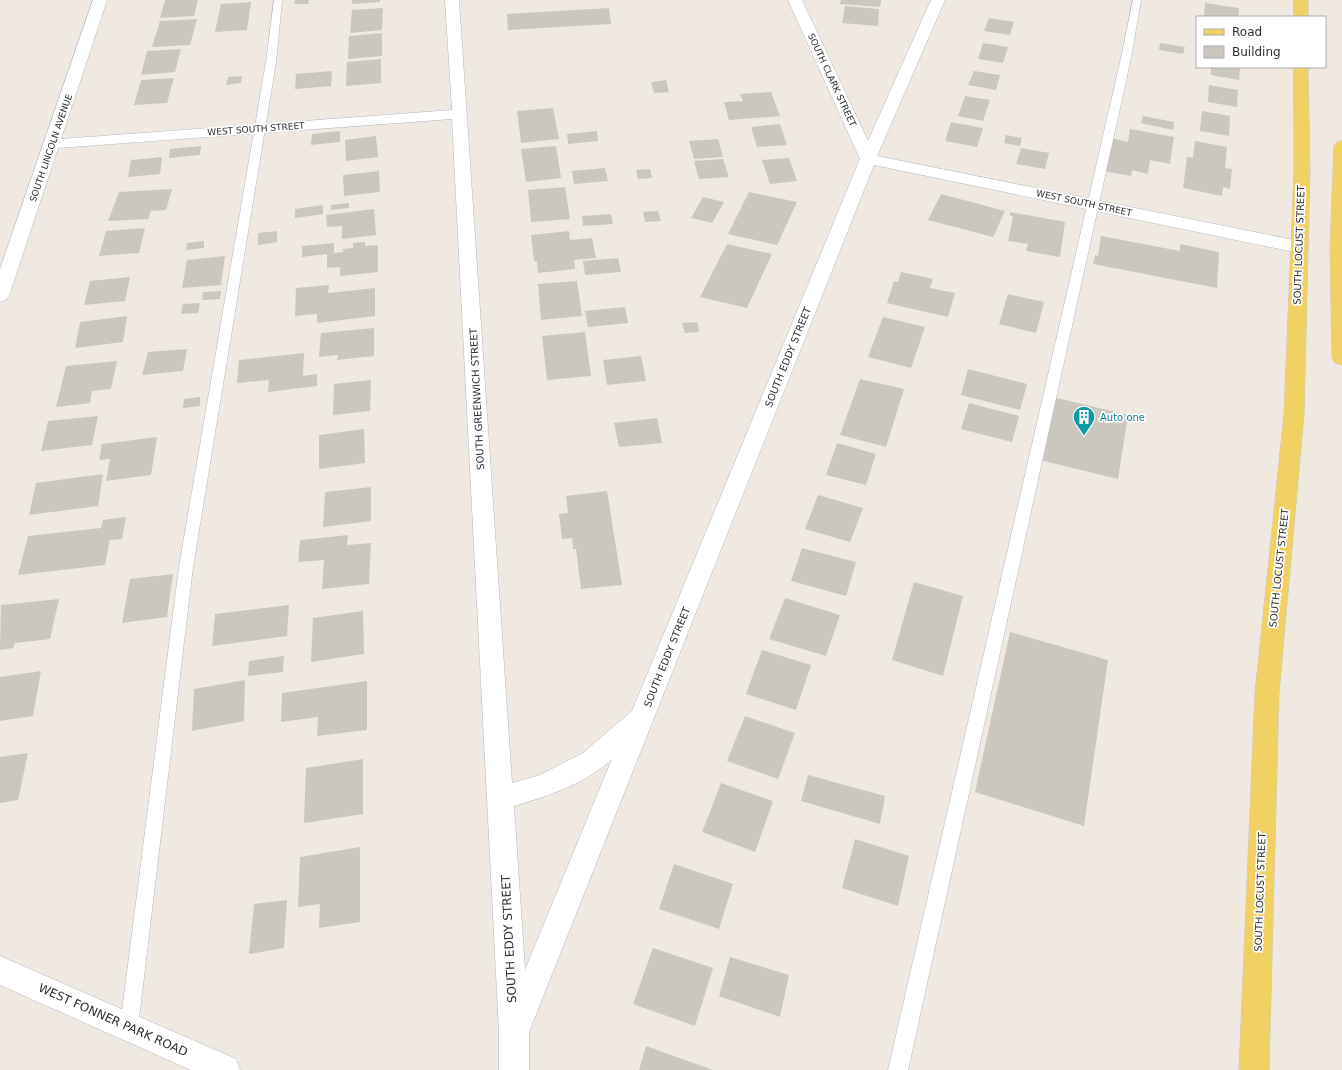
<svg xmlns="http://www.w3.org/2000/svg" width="1342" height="1070" font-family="'DejaVu Sans',sans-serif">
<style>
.building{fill:#cbc7bf}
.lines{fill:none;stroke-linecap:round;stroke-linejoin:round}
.lane-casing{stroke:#b4b7c1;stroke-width:1}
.street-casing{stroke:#b4b7c1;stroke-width:1}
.secondary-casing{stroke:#b4b7c1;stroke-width:1}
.primary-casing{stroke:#c9c9c9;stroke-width:1}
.lane{fill:#fff;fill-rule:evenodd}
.street{fill:#fff;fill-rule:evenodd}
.secondary{fill:#fff;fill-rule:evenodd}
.primary{fill:#f2d163;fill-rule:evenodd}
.labels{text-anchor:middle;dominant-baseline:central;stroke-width:3.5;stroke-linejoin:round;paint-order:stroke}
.far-street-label{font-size:9px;fill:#2e2e2e;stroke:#fff}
.street-label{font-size:10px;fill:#2e2e2e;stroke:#fff}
.culture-label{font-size:10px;fill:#0d838f;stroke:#fff;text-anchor:start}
.near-street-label{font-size:12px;fill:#2e2e2e;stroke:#fff}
</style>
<rect width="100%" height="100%" fill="#efe9e1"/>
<g class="building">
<polygon points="165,0 198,0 194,16 160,18"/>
<polygon points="295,0 309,0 308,4 294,4"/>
<polygon points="352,0 380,0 380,2 352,4"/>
<polygon points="841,0 881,0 880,7 840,4"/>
<polygon points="251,2 247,30 215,32 221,4"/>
<polygon points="1205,3 1239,8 1238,17 1204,17"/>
<polygon points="845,6 879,9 878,26 842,23"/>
<polygon points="383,8 382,30 350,33 352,10"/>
<polygon points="609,8 611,24 508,30 507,14"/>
<polygon points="989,18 1014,22 1010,35 984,31"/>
<polygon points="197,19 190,45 152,47 160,21"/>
<polygon points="382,33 382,56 348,59 349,36"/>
<polygon points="983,43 1008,47 1003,63 978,59"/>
<polygon points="1160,43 1185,47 1183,54 1159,50"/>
<polygon points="181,49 175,72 141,75 147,51"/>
<polygon points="381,59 381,83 346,86 347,62"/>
<polygon points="1211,67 1240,67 1239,80 1211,75"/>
<polygon points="332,71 331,86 295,89 296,74"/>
<polygon points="974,71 1000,75 996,90 968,85"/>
<polygon points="242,76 241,83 226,85 228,77"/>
<polygon points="174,78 167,103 134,105 141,80"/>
<polygon points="666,80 669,92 654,93 651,82"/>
<polygon points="1209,85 1238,90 1237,107 1208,102"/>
<polygon points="771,92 780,116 729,120 724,102 743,101 740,94"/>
<polygon points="965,96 990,100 983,121 958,116"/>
<polygon points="553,108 559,139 521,143 517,111"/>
<polygon points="1202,111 1230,116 1229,136 1200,131"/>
<polygon points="1143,116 1174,122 1173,130 1141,123"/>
<polygon points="951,122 983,128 977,147 945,141"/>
<polygon points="780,124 787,145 757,147 751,127"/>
<polygon points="1130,129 1174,137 1170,164 1150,160 1148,174 1132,170 1131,176 1103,171 1110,138 1128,142"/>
<polygon points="340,131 340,142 311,145 312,134"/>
<polygon points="597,131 598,141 568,144 567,134"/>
<polygon points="1006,135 1022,138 1020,146 1004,143"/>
<polygon points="376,136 378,157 346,161 345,140"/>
<polygon points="718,139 723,157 694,159 689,141"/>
<polygon points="1195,141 1227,147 1225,168 1232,169 1230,189 1223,187 1222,196 1183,188 1187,157 1193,158"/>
<polygon points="201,146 200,155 169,158 170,149"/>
<polygon points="556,146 561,178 526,182 521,149"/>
<polygon points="1021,148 1049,153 1045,169 1016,164"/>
<polygon points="162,157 160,174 128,177 131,160"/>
<polygon points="789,158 797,181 770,184 762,160"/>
<polygon points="723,159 729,177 699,179 694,161"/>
<polygon points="605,168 608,181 574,184 572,171"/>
<polygon points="650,169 652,178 638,179 636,170"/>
<polygon points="379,171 380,192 344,196 343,175"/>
<polygon points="565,187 570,219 531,222 528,190"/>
<polygon points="172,189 166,210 151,211 148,219 108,221 119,192"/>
<polygon points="749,192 797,202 777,245 728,234"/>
<polygon points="941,194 1005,211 993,237 928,220"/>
<polygon points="703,197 724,202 712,223 691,218"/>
<polygon points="349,203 349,208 331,210 331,205"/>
<polygon points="323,205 323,214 295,218 295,209"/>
<polygon points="374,209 376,235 342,239 342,226 327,227 326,215"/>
<polygon points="658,211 661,221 645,222 643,212"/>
<polygon points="1010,212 1065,222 1060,257 1026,251 1028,244 1008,241 1013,217 1010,215"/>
<polygon points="611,214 613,224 583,226 582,216"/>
<polygon points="145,228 139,253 99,256 106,231"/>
<polygon points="277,231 277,242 258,245 258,233"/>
<polygon points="569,231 570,240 592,238 596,258 574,260 575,269 538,273 537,261 534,261 531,235"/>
<polygon points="1101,236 1180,251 1180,244 1219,252 1217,288 1093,264 1095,255 1098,256"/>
<polygon points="204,241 204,248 186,250 187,243"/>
<polygon points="365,242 365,246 378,245 378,272 340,276 340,267 327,268 327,254 302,257 302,246 334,243 334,253 343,252 343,249 353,248 353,243"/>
<polygon points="727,244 772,254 747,308 700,297"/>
<polygon points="225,256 221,285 182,288 187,260"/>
<polygon points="618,258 621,272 585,275 583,261"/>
<polygon points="901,272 933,279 930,288 955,293 948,317 887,303 894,281 898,282"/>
<polygon points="130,277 125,301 84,305 90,281"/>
<polygon points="577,281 582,316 541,320 538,284"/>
<polygon points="329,285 328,293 375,288 375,316 317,323 317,314 295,316 296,288"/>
<polygon points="221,291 220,299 202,300 203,292"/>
<polygon points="1008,294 1044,302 1036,333 999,324"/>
<polygon points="200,303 198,313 181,314 183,304"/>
<polygon points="625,307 628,323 588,327 585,311"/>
<polygon points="127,316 123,342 75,348 80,322"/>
<polygon points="883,317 925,327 911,368 868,357"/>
<polygon points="697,322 699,332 685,333 682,323"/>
<polygon points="374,328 374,356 337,360 338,355 319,357 321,333"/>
<polygon points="585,332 591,376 547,380 542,336"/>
<polygon points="187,349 183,371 142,375 148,352"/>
<polygon points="304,353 303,376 317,374 317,386 268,392 269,380 237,383 239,360"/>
<polygon points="641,356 646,381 607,385 603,360"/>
<polygon points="117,361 111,389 92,391 90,403 56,407 66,366"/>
<polygon points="968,369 1027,384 1020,410 961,395"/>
<polygon points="860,379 904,389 886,447 840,435"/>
<polygon points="371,380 370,411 333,415 334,384"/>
<polygon points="200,397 200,406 183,408 184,399"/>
<polygon points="1053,397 1128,415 1118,479 1040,460"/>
<polygon points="969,403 1019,416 1012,442 961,429"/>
<polygon points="98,416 92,445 41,451 48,421"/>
<polygon points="657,418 662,443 619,447 614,423"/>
<polygon points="364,429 365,463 319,469 319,435"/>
<polygon points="157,437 151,475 106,481 110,459 99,460 102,444"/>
<polygon points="837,443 876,454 866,485 826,475"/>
<polygon points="103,474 98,506 29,515 36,483"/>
<polygon points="371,487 371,521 323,527 325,492"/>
<polygon points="607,491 622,585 581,589 576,549 573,549 572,538 562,539 559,514 568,513 566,496"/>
<polygon points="818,495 863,508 850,542 805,529"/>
<polygon points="126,517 122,539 110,540 105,565 18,575 28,536 101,528 103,520"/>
<polygon points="348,535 347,545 371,543 369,584 322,589 324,560 298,562 300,540"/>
<polygon points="802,548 856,562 846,596 791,581"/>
<polygon points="173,574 167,617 122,623 130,579"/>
<polygon points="914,582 963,596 943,676 892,660"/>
<polygon points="785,598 840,615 826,656 769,639"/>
<polygon points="59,599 50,639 15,643 13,648 0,650 1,605"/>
<polygon points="289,605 287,636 212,646 215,614"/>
<polygon points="363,611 364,654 311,662 313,618"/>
<polygon points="1010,632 1108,660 1084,826 975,792"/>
<polygon points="762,650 811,665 796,710 746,694"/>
<polygon points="284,656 283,672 248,676 249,661"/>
<polygon points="41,671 33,716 0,721 0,677"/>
<polygon points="245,680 244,721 192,731 194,689"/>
<polygon points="367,681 367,730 317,736 318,717 281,722 282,693"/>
<polygon points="745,716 795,733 778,779 727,761"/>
<polygon points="28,753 18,800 0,803 0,757"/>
<polygon points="363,759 363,814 304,823 306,768"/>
<polygon points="808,775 885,796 880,824 801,801"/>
<polygon points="721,783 773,801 755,852 702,832"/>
<polygon points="855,839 909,856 898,906 842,888"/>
<polygon points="360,847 360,922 319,928 320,904 298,907 300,857"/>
<polygon points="674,864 733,884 719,929 659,909"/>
<polygon points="287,900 284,948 249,954 254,904"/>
<polygon points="653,948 713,968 695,1026 633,1004"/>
<polygon points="730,957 789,975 780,1017 719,996"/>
<polygon points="646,1046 713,1070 639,1070"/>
</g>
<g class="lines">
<g class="lane-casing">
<g id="lane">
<polygon points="274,0 282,0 276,62 193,567 138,1027 136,1034 129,1036 122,1034 120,1027 179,567 266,62"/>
<polygon points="1133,0 1141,0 1131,58 908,1070 888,1070 1121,58"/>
</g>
</g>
<g class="street-casing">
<path id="street" d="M93 0H107L61 139 452 110 445 0H459L512 783 540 775 583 753 632 711 860 159 788 0H802L868 141 931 0H945L877 156 1299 241 1305 243 1308 247 1305 251 1299 253 874 165 529 1032V1070H499V1032L452 119 58 148 9 296 6 300 0 302V269ZM612 759 525 970 514 806C548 796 585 784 612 759Z"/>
</g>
<g class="secondary-casing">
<polygon id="secondary" points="0,956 236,1059 240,1070 191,1070 0,985"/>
</g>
<g class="primary-casing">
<g id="primary">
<rect x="1294" y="0" width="14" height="17"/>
<polygon points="1294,67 1308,67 1310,172 1304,414 1279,693 1269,1070 1239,1070 1255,693 1284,414 1294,172"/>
<polygon points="1342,141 1342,365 1335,363 1332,358 1330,248 1334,146 1336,143"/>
</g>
</g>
<use href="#lane" class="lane"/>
<use href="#street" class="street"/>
<use href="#secondary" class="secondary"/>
<use href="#primary" class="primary"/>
</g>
<defs>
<g id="building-pin" transform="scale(1.15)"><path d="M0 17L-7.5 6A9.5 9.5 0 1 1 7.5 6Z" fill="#0f9aa8" stroke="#fff"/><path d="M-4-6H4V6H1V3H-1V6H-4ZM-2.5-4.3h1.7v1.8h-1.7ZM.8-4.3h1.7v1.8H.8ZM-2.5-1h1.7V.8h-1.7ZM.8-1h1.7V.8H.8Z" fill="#fff"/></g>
</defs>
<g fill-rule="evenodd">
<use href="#building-pin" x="1084" y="417"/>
</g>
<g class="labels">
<g class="far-street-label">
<text transform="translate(832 80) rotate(65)">SOUTH CLARK STREET</text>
<text transform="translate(256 129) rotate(-4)">WEST SOUTH STREET</text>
<text transform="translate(51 148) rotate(-71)">SOUTH LINCOLN AVENUE</text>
<text transform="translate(1084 203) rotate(12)">WEST SOUTH STREET</text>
</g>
<g class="street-label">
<text transform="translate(1299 245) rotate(-88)">SOUTH LOCUST STREET</text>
<text transform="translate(788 357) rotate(-68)">SOUTH EDDY STREET</text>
<text transform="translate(477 399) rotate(-93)">SOUTH GREENWICH STREET</text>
<text transform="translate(1279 568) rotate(-84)">SOUTH LOCUST STREET</text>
<text transform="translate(667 657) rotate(-68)">SOUTH EDDY STREET</text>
<text transform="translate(1260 892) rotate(-88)">SOUTH LOCUST STREET</text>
</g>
<g class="culture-label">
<text x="1100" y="417">Auto one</text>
</g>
<g class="near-street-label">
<text transform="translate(509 939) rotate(-93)">SOUTH EDDY STREET</text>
<text transform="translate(113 1020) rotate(24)">WEST FONNER PARK ROAD</text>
</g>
</g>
<rect x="1196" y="16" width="130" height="52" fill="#ffffff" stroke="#ababab"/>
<rect x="1204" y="29" width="20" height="6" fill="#f2d163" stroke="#ababab"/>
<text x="1232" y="36" font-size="12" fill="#2e2e2e">Road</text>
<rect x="1204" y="46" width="20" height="12" fill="#cbc7bf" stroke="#ababab"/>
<text x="1232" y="56" font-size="12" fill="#2e2e2e">Building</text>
</svg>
